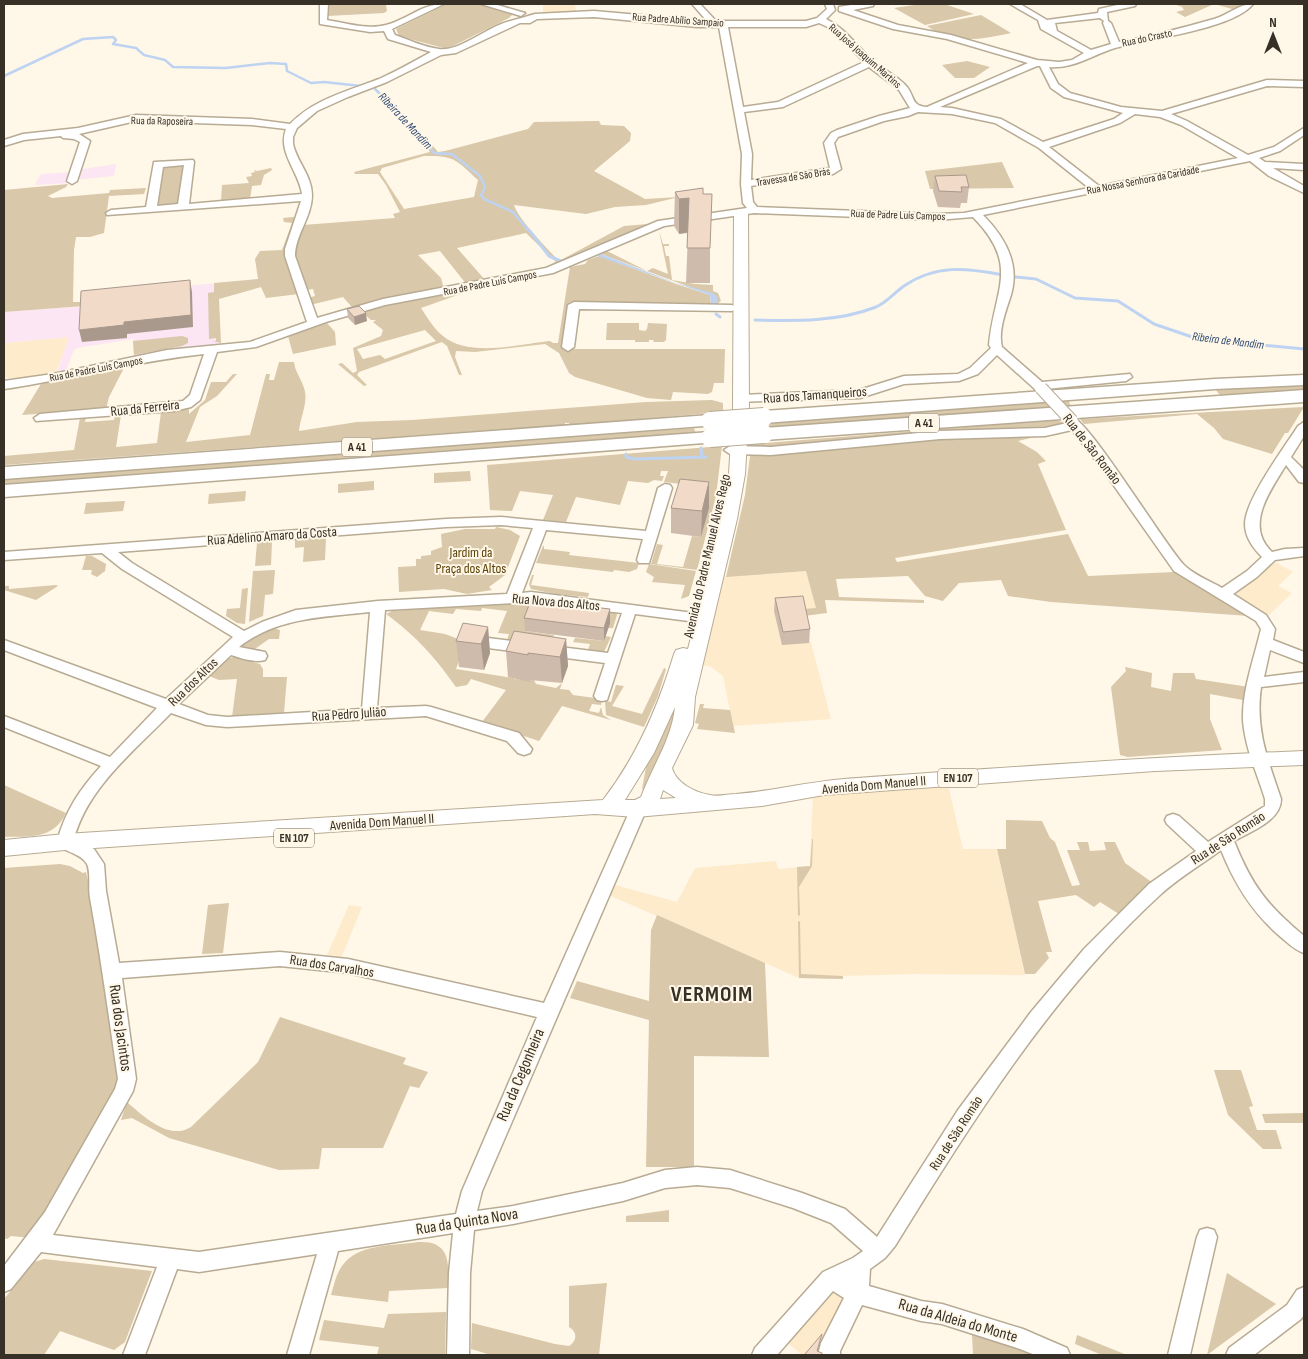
<svg xmlns="http://www.w3.org/2000/svg" width="1308" height="1359" font-family="'Sofia Sans Condensed',sans-serif">
<style>
.built{fill:#feebcc}
.industrial{fill:#fce6f4}
.green{fill:#d9c8a9;fill-rule:evenodd}
.water{fill:#bed3f1}
.lines{fill:none;stroke-linecap:round;stroke-linejoin:round}
.stream-far1{stroke:#bed3f1;stroke-width:2.5}
.stream{stroke:#bed3f1;stroke-width:3}
.minor-casing{stroke:#b8ab94;stroke-width:3}
.major-casing{stroke:#b8ab94;stroke-width:2}
.highway-casing{stroke:#b8ab94;stroke-width:3}
.minor{fill:#fff;fill-rule:evenodd}
.major{fill:#fff;fill-rule:evenodd}
.highway{fill:#fff;fill-rule:evenodd}
.minor-bridge-casing{stroke:#b8ab94;stroke-width:14;stroke-linecap:butt}
.highway-bridge-casing{stroke:#b8ab94;stroke-width:20;stroke-linecap:butt}
.minor-bridge{stroke:#fff;stroke-width:12}
.highway-bridge{stroke:#fff;stroke-width:18}
.wall{fill:#cfbbac}
.shaded-wall{fill:#a9998c}
.building{fill:#f1dac8;stroke:#a9998c}
.labels{text-anchor:middle;dominant-baseline:central;stroke-width:4;stroke-linejoin:round;paint-order:stroke}
.far-street-label{font-size:11px;fill:#363027;stroke:#fff7e8}
.far-water-label{font-size:12px;font-style:italic;fill:#2e4a74;stroke:#fff7e8}
.shield{fill:#fff7e8;stroke:#726c61;stroke-width:1}
.shield-label{font-size:12px;font-weight:bold;fill:#363027}
.street-label{font-size:14px;fill:#363027;stroke:#fff7e8}
.park-label{font-size:14px;fill:#5c4106;stroke:#fff7e8}
.near-street-label{font-size:16px;fill:#363027;stroke:#fff7e8}
.near-district-label{font-size:22px;font-weight:bold;letter-spacing:1px;fill:#363027;stroke:#fff7e8}
</style>
<rect width="100%" height="100%" fill="#fff7e8"/>
<g class="built">
<polygon points="543,4 575,4 576,12 543,13"/>
<polygon points="70,337 56,372 28,378 4,378 4,343"/>
<polygon points="1270,559 1293,572 1278,586 1292,593 1264,620 1225,595"/>
<polygon points="806,571 817,608 802,609 831,719 733,726 723,676 710,666 694,665 715,577"/>
<polygon points="947,780 963,849 997,849 1025,975 914,974 843,976 843,979 799,978 604,893 608,883 677,902 695,868 776,861 778,869 810,866 813,791"/>
<polygon points="349,905 362,907 344,951 341,958 327,955"/>
<polygon points="833,1285 852,1294 828,1349 827,1355 802,1355 782,1338"/>
</g>
<g class="industrial">
<polygon points="116,164 114,176 73,180 76,170"/>
<polygon points="74,172 70,183 35,185 41,174"/>
<polygon points="259,279 261,287 218,299 221,347 134,359 133,339 77,348 74,350 67,368 69,374 55,377 69,337 4,343 4,312 84,306 84,296"/>
</g>
<g class="green">
<polygon points="327,4 389,4 386,5 387,11 384,13 327,16"/>
<polygon points="447,4 476,4 514,13 509,18 447,49 399,36 396,29"/>
<polygon points="921,4 944,4 974,14 925,25 894,8"/>
<polygon points="1174,4 1245,4 1240,8 1232,9 1214,4 1185,17 1176,12 1184,10 1182,7"/>
<path d="M981 15 1011 33C981 39 955 46 927 26Z"/>
<polygon points="967,61 990,67 974,78 955,78 942,65"/>
<path d="M599 121 601 125 624 126 631 133 630 141 594 171 645 199 679 197 646 205 615 207 586 214 514 205C518 219 546 247 556 258L561 260 624 226 648 224 592 250 584 251 556 266 553 263 556 262 526 233 457 248 486 281 467 285 440 251 418 255 441 278 444 289 361 306H351L343 297 310 305 308 298 315 296 313 289 306 290 294 253 303 225 395 218 393 214 400 212 386 185 378 174H355L354 172 430 152 422 141 427 139 438 152 445 151 528 129 534 122ZM424 156C455 155 456 160 478 180L474 197 404 209 380 172 382 168Z"/>
<polygon points="1002,162 1014,188 930,189 925,171"/>
<polygon points="183,165 177,204 158,206 163,166"/>
<polygon points="271,168 272,170 264,175 261,185 252,186 250,199 221,202 222,185 249,183 246,177 252,176 251,173 255,172 254,170 257,171"/>
<polygon points="68,184 66,187 48,196 52,198 109,193 110,190 146,188 144,194 109,196 104,233 90,237 76,237 74,250 73,302 84,302 84,306 4,312 4,190"/>
<polygon points="293,217 298,218 285,250 287,263 299,294 266,298 261,287 219,299 221,343 213,341 216,341 216,338 209,339 208,293 214,292 214,283 258,279 255,259 260,251 282,250 292,223 284,222 283,218"/>
<polygon points="659,231 663,244 669,244 669,246 664,246 666,256 669,256 672,280 695,284 713,285 713,291 718,293 721,301 717,304 717,297 601,254 607,251 647,271 653,268 668,274"/>
<path d="M599 256 676 284 710 295 711 304 570 302 563 349H725L724 383H714L712 392 708 394 673 392 671 400 647 398 575 377 569 373 559 353 545 344 475 352 456 351 455 357 462 375H459L447 346 442 342 359 372 357 375 367 385 364 386 338 364 342 363 353 373 357 371 353 348 381 336 383 330 373 322 376 320H371L361 311 400 301 466 292 421 308C427 317 434 329 443 336 469 358 519 344 550 341L553 343H558L570 267 585 264 588 260ZM425 330 436 341 385 359 380 355 363 359 357 349Z"/>
<polygon points="327,323 335,332 336,345 293,354 288,336"/>
<polygon points="607,323 639,323 639,330 645,331 647,329 648,323 667,324 666,340 664,342 654,342 653,340 649,340 649,342 635,342 635,340 606,340"/>
<polygon points="182,336 188,338 188,343 182,346 134,355 133,341"/>
<path d="M279 362H294C295 372 301 378 304 388 309 401 300 418 299 431L357 422 412 420 646 402 712 400 723 403V412L570 425 569 423H565V425L548 426 4 465V456L74 450 80 418H86L85 422 114 420 115 415H121L116 447 157 443 161 412 189 407V414L205 400 211 382H226L233 374H237L217 396 200 407 186 442 250 435 266 374H270L269 380H274Z"/>
<polygon points="125,366 109,397 106,409 22,415 41,384"/>
<polygon points="1304,385 1304,391 1220,395 1215,389"/>
<polygon points="1068,400 1071,406 770,429 768,422"/>
<polygon points="1304,407 1288,433 1285,433 1272,454 1223,439 1214,428 1197,414 1084,424 1080,419"/>
<polygon points="1039,421 1060,421 1064,424 1047,430 760,448 752,444"/>
<polygon points="694,428 696,434 4,485 4,478"/>
<polygon points="1043,435 1018,441 1037,452 1046,461 1038,464 1066,530 895,558 897,562 1068,534 1088,576 1174,572 1249,616 1051,602 1008,596 1001,580 959,583 943,601 925,596 908,576 836,579 839,597 924,600 924,603 825,600 827,613 804,616 802,609 816,608 806,571 726,577 745,495 750,456 939,437"/>
<polygon points="722,446 716,496 697,570 651,564 657,544 663,545 657,564 683,567 692,536 701,537 708,509 681,484 664,482 668,471 661,471 660,476 664,476 662,481 654,480 648,483 628,481 620,505 576,497 566,522 543,520 553,495 520,491 512,511 490,510 487,465"/>
<polygon points="470,471 471,481 434,483 434,473"/>
<polygon points="374,481 374,490 338,493 338,484"/>
<polygon points="246,491 245,501 208,504 209,494"/>
<polygon points="125,501 123,511 84,514 86,503"/>
<polygon points="496,527 510,530 520,536 505,575 489,587 492,590 467,594 444,589 399,592 398,567 416,566 416,559 421,559 421,556 431,555 431,551 442,547 441,534 465,529 495,529"/>
<polygon points="326,538 325,560 303,562 304,547 295,548 295,540"/>
<polygon points="272,542 271,565 255,566 257,543"/>
<polygon points="543,546 544,546 544,549 570,552 569,555 639,563 637,569 629,572 614,570 613,572 536,563"/>
<polygon points="86,556 92,556 106,564 105,571 97,577 91,574 92,570 82,570"/>
<polygon points="649,564 696,571 689,596 681,599 685,585 652,582 654,577 646,572"/>
<polygon points="275,570 273,594 265,595 263,616 249,622 253,571"/>
<polygon points="532,575 534,575 531,585 589,593 588,597 555,594 531,589 529,584"/>
<polygon points="56,585 58,586 36,600 4,590 4,586 9,586 9,589"/>
<polygon points="248,588 245,624 237,623 226,616 227,609 240,608 242,589"/>
<path d="M518 602 603 612 616 613 617 615 613 628 525 631 554 635 552 640 520 641 507 640 509 634 498 633 507 611 482 608 481 611 456 609 453 614 429 611 420 630 445 634 466 642 456 669 514 678V679L534 680 536 684 556 688 562 683 560 689 569 690 573 695 602 699 601 705 592 704 589 711 599 713 601 707 603 715 611 720 562 706 539 741 482 722 506 690 471 679 467 685 456 687C435 657 416 636 386 614L392 611Z"/>
<polygon points="273,628 280,630 279,639 269,639 252,651 243,647 243,644"/>
<polygon points="605,636 611,637 604,652 588,650 590,644 573,642 575,638 604,641"/>
<polygon points="234,657 260,664 263,669 263,677 287,677 284,713 232,717 237,679 219,680 209,676 225,659"/>
<polygon points="1125,667 1152,673 1151,687 1171,691 1173,673 1194,673 1196,679 1249,687 1246,699 1243,700 1210,694 1210,719 1222,750 1128,757 1120,755 1111,687 1126,671"/>
<polygon points="664,668 666,669 658,696 644,727 606,715 605,701 611,702 616,685 624,686 612,706 642,714"/>
<polygon points="679,690 680,706 648,789 642,789 647,762"/>
<polygon points="700,704 704,704 703,708 730,710 735,733 697,729 699,724 695,723"/>
<path d="M4 785 66 813C53 840 30 836 4 837Z"/>
<polygon points="1006,820 1042,821 1050,838 1055,842 1072,886 1080,885 1067,850 1080,850 1077,842 1088,842 1090,851 1106,850 1104,842 1115,842 1125,863 1153,883 1119,914 1100,902 1094,907 1076,895 1038,901 1052,952 1046,952 1049,958 1035,974 1025,974 997,849 1006,849"/>
<polygon points="812,839 813,839 812,866 799,887 800,915 798,916 797,867 810,866"/>
<polygon points="60,864 70,866 83,873 86,872 104,956 107,1007 120,1082 32,1238 11,1236 7,1239 4,1238 4,868"/>
<polygon points="229,903 223,953 202,954 208,905"/>
<polygon points="657,915 765,963 769,1057 694,1056 694,1167 646,1167 649,1020 570,998 577,981 649,1001 651,930"/>
<polygon points="800,921 801,974 843,976 843,979 799,978 798,922"/>
<path d="M280 1017 406 1058 403 1064 428 1072 419 1088 410 1086 383 1148H322L319 1169 279 1170 169 1138 132 1118 121 1120 127 1102C143 1116 169 1141 191 1127L258 1062Z"/>
<polygon points="1214,1070 1241,1070 1253,1106 1249,1107 1257,1130 1276,1130 1282,1149 1263,1149 1228,1115"/>
<polygon points="1304,1113 1304,1123 1265,1123 1262,1114"/>
<polygon points="669,1210 669,1222 626,1222 626,1216"/>
<path d="M418 1242C451 1240 449 1264 448 1288L389 1291 388 1302 331 1295C334 1285 336 1274 342 1266 358 1243 394 1246 418 1242Z"/>
<polygon points="44,1259 152,1271 125,1342 114,1350 60,1331 44,1355 4,1355 4,1299 34,1262"/>
<polygon points="1227,1273 1276,1304 1207,1355"/>
<path d="M607 1283 599 1355H491L471 1349 472 1323 555 1344 569 1346C577 1341 578 1332 569 1327V1286Z"/>
<polygon points="446,1312 445,1355 377,1355 379,1347 319,1340 324,1320 384,1328 388,1314"/>
<polygon points="972,1334 1013,1344 1041,1355 977,1355 973,1354"/>
<polygon points="1077,1335 1127,1355 1102,1355 1075,1344"/>
</g>
<polygon class="water" points="601,254 676,283 713,293 717,297 717,304 711,304 710,295 597,256"/>
<g class="lines">
<g class="stream-far1">
<polyline points="4,76 83,39 113,37 116,40 113,44 136,48 144,55 165,60 173,67 226,68 270,63 286,64 287,71 311,83 324,82 361,86"/>
<polyline points="375,89 406,120 434,153 452,154 480,176 485,187 481,195 484,199 513,212 529,231"/>
</g>
<g class="stream">
<polyline points="529,230 549,256 563,262"/>
<polyline points="1015,277 1036,279 1075,298 1118,301 1154,324 1198,339 1304,349"/>
<polyline points="716,314 720,317"/>
<path d="M755 320C796 321 838 322 876 307 887 302 894 293 904 286 936 264 967 268 1003 275"/>
<polyline points="701,448 702,457"/>
<polyline points="626,454 626,457 635,459 706,457"/>
</g>
<g class="minor-casing">
<g id="minor">
<path d="M320 4H328L327 20C345 23 368 30 386 25 406 20 422 4 444 4L392 29 395 35C409 40 424 47 439 49 456 52 482 32 499 25 511 20 523 18 535 14L594 11 707 21 692 4H700L716 21H806L817 18 827 9 825 4H833L835 10 826 19C845 28 857 46 872 60 883 70 898 76 907 87 915 97 911 106 927 107L1028 63 947 39 893 29 839 11V7L857 4H874L873 6 853 10 898 25 951 35 1037 60 1059 62 1072 60 1084 53 1041 29 1038 20 1010 4H1020L1047 20 1098 13 1099 9 1122 4H1136L1135 6 1107 12 1108 21 1111 23 1119 42C1151 36 1183 28 1214 19 1228 15 1239 4 1253 4 1233 29 1148 39 1115 48 1092 55 1074 69 1049 67L1058 84 1070 93 1121 107 1162 111 1267 80 1304 81V87L1267 86 1171 114 1187 121 1248 155 1274 147 1304 128V135L1280 151 1259 158 1265 162 1304 164V170L1273 168 1304 186V193L1269 176 1250 161 983 215C1006 238 1021 266 1010 298 1005 313 998 332 1002 347L1042 382 1130 374 1132 377 1126 381 1046 389 1041 392 1037 391 997 355 978 374 959 381 904 384 860 398 737 402 735 399 741 395 859 390 904 376 958 374 970 368 991 348 989 345C994 289 1021 266 973 217L937 220 754 213 664 226 553 273 385 305 326 322 256 347 217 352 200 400 191 407 174 411 36 421 34 418 40 414 183 401 190 395 204 354C137 361 71 379 4 389V381L53 374 167 350 250 342 307 322 285 256V249L301 201 107 215 106 213 111 210 146 207 154 162 193 160 194 162 189 204 302 194C299 172 277 152 286 129L252 125 136 121 79 134 90 141 77 181 72 184 67 181 80 142 74 139 63 138 61 136 24 140 4 146V140L23 134 78 128 136 115 252 119 290 124C314 99 348 91 379 79 397 71 414 61 431 52L388 39 384 31 370 32 320 24ZM594 17 697 27H719L742 154 741 184 743 203 747 208 658 221 546 268 383 299 317 318 295 256C295 235 312 217 312 195 312 176 297 162 293 144V137L297 128 317 111 348 97 387 82 441 55 456 53 520 23H530L537 19ZM1100 18 1104 21 1103 23 1111 44 1091 50 1057 31 1055 23ZM819 23 832 29 864 62 778 102 743 107 728 27H806ZM1037 66H1040L1051 88 1064 97 1123 113 1114 119 1043 142 1001 119 952 108 940 107ZM869 67 899 90 910 108 879 116 837 130 831 133 824 143 830 168 751 180 752 154 744 112 783 107ZM918 112 952 114 995 123 1039 148 1089 188 964 213 937 214 757 207 753 202 751 186 833 174 841 169 834 143 838 137 884 121 908 116ZM1135 114 1160 117 1181 125 1238 158 1099 186 1049 147 1120 123ZM184 165 178 204 157 206 163 167Z"/>
<polygon points="481,4 494,4 525,13 521,16"/>
<polygon points="574,302 732,305 738,308 732,311 579,309 574,347 568,351 562,347 568,305"/>
<path d="M1072 417C1090 422 1163 542 1183 564 1192 574 1210 581 1222 588L1247 571 1262 557C1253 548 1245 537 1245 524 1245 500 1284 448 1298 426L1304 422V436L1291 457 1304 470V483L1299 482 1286 465C1270 491 1244 526 1272 552L1285 549 1304 548V556L1275 560 1257 577 1233 594 1266 615 1275 629 1273 640 1304 652V663L1270 650 1264 677 1304 672V682L1261 687C1255 730 1268 760 1281 799 1281 821 1251 831 1234 841 1252 886 1267 905 1304 936V953C1295 950 1289 944 1282 938 1253 914 1235 885 1221 850 1201 865 1178 878 1160 895 1050 996 973 1120 895 1246L885 1258 870 1269 869 1286 921 1301 942 1304 1023 1329 1067 1348 1070 1355H1035L1020 1349 942 1324 921 1321 862 1305 840 1351V1355H818L821 1343 844 1298 833 1291 777 1355H752L755 1348 823 1272 853 1258 863 1251 831 1223 793 1208 730 1188 697 1185 665 1188 623 1201 513 1224 474 1230 470 1273 469 1355H447L449 1273 453 1233 338 1251 309 1355H287L317 1254 199 1272 177 1269 145 1355H123L157 1267 41 1252 11 1289 4 1292V1266L45 1212 115 1089 118 1079C109 1018 101 958 90 898 88 888 91 872 87 864 80 852 63 853 57 842 65 811 80 789 101 766L4 727V716L110 757 157 708 4 650V640L166 699 233 637 122 569 102 553 4 560V552L446 519 501 517 646 531 658 488 665 484 670 485 672 488 649 563H639L637 560 643 539 546 530 522 593 531 592 709 615 711 618 709 621 704 623 635 614 607 700 602 701 597 700 594 696 605 663 472 646 467 644 465 641 467 638 472 636 608 653 622 613 531 602 385 610 377 708 426 706 431 707 519 733 532 749 530 753 524 755 518 753 507 741 426 716 227 727 206 725 171 713C135 750 87 788 74 839L94 849 104 864 106 891 119 963 280 952 348 959 544 1003 631 808 633 804 639 802 645 804 647 808 482 1191 477 1211 513 1206 623 1183 665 1170 697 1167 730 1170 802 1193 845 1209 877 1237 958 1110 1031 1012 1084 949 1149 884 1196 851 1167 824 1165 820 1167 816 1173 814 1179 816 1208 842 1265 806V799C1257 773 1245 748 1243 720 1242 690 1254 659 1261 629L1256 621 1174 571 1105 473 1072 430 1045 436 940 439 771 455 730 454 724 450 730 446 771 447 940 431 1045 428 1067 423 1066 421 1068 418ZM501 525 533 528 507 594 378 601 296 610 262 622 244 631 132 563 118 552 446 527ZM370 612 362 709 227 717 208 715 179 704 231 655C241 658 254 663 265 660L267 656 265 652 239 647C277 617 325 617 370 612ZM280 966 348 973 537 1017 462 1191 456 1214 199 1252 53 1235 133 1091 136 1079 122 978Z"/>
<polygon points="1207,1228 1214,1230 1217,1237 1190,1355 1168,1355 1197,1237 1200,1230"/>
<polygon points="1304,1287 1304,1315 1301,1319 1254,1355 1226,1355 1229,1348 1287,1305 1297,1290"/>
</g>
</g>
<g class="major-casing">
<path id="major" d="M741 209 748 213 749 406 745 474 737 519 695 697 693 725 672 768C676 783 694 792 710 795 718 797 728 794 736 794 772 791 808 782 844 779 998 768 1150 757 1304 751V765L1155 771 824 795 762 806 636 817 595 814 65 850 4 856V840L65 834 603 800C637 756 658 707 674 654L676 650 683 648 688 649 721 519 729 474 733 406 734 213ZM675 707C672 739 652 767 641 797L635 800H625L654 753ZM663 790 676 798 660 799Z"/>
</g>
<g class="highway-casing">
<g id="highway">
<polygon points="1304,375 1304,385 1215,389 764,423 757,421 755,417 757,413 764,411 1215,379"/>
<polygon points="1304,390 1304,402 764,440 757,438 755,434 757,430 764,428"/>
<polygon points="710,415 717,417 719,421 717,425 4,479 4,467"/>
<polygon points="710,432 717,434 719,438 717,442 4,497 4,485"/>
</g>
</g>
<use href="#minor" class="minor"/>
<use href="#major" class="major"/>
<use href="#highway" class="highway"/>
<g class="minor-bridge-casing">
<polyline id="minor-bridge" points="1041,388 1072,421"/>
</g>
<g class="highway-bridge-casing">
<g id="highway-bridge">
<polyline points="710,421 764,417"/>
<polyline points="710,438 764,434"/>
</g>
</g>
<use href="#minor-bridge" class="minor-bridge"/>
<use href="#highway-bridge" class="highway-bridge"/>
</g>
<g class="wall">
<polygon points="935,176 969,187 967,203 961,203 960,208 938,207 933,191"/>
<polygon points="675,192 703,194 710,248 710,283 686,283 688,233 679,234 674,226"/>
<polygon points="347,309 367,321 355,325 348,318"/>
<polygon points="671,508 709,508 701,537 671,533"/>
<polygon points="775,598 810,629 809,643 782,645 774,611"/>
<polygon points="610,609 610,623 604,641 525,631 524,618"/>
<polygon points="488,627 490,653 484,670 459,667 456,641"/>
<polygon points="566,639 568,666 562,683 530,680 530,682 508,677 506,651"/>
</g>
<g class="shaded-wall">
<polygon points="689,198 689,232 679,234 679,199"/>
<polygon points="190,280 192,292 193,327 127,334 127,338 82,342 79,330 124,322"/>
<polygon points="366,313 367,321 355,325 354,317"/>
<polygon points="709,482 709,508 701,537 702,511"/>
<polygon points="610,609 610,623 604,641 604,628"/>
<polygon points="488,627 490,653 484,670 481,644"/>
<polygon points="566,639 568,666 562,683 560,657"/>
</g>
<g class="building">
<polygon points="966,175 969,187 961,187 962,192 939,191 935,176"/>
<polygon points="703,188 703,194 712,194 710,248 687,248 689,198 679,199 675,192"/>
<polygon points="190,280 191,315 124,322 124,325 79,330 81,291"/>
<polygon points="359,306 366,313 354,317 347,309"/>
<polygon points="680,479 709,482 702,511 671,508"/>
<polygon points="803,596 810,629 783,632 775,598"/>
<polygon points="531,600 610,609 604,628 524,618"/>
<polygon points="463,623 488,627 481,644 456,641"/>
<polygon points="514,631 566,639 560,657 528,653 528,655 506,651"/>
<polygon points="822,1334 817,1351 822,1353 822,1355 807,1355 805,1354"/>
</g>
<g class="labels">
<g class="far-street-label">
<text transform="translate(678 20) rotate(4)">Rua Padre Abílio Sampaio</text>
<text transform="translate(1147 38) rotate(-12)">Rua do Crasto</text>
<text transform="translate(865 56) rotate(41)">Rua José Joaquim Martins</text>
<text transform="translate(162 121) rotate(1)">Rua da Raposeira</text>
<text transform="translate(793 177) rotate(-9)">Travessa de São Brás</text>
<text transform="translate(1143 180) rotate(-11)">Rua Nossa Senhora da Caridade</text>
<text transform="translate(898 215) rotate(2)">Rua de Padre Luís Campos</text>
<text transform="translate(490 283) rotate(-11)">Rua de Padre Luís Campos</text>
<text transform="translate(96 369) rotate(-11)">Rua de Padre Luís Campos</text>
</g>
<g class="far-water-label">
<text transform="translate(405 121) rotate(47)">Ribeira de Mandim</text>
<text transform="translate(1228 341) rotate(7)">Ribeira de Mandim</text>
</g>
<g class="shield">
<rect x="909" y="413.5" width="30" height="19" rx="4"/>
<rect x="342" y="437.5" width="30" height="19" rx="4"/>
<rect x="938" y="768.5" width="40" height="19" rx="4"/>
<rect x="274" y="828.5" width="40" height="19" rx="4"/>
</g>
<g class="shield-label">
<text x="924" y="423">A 41</text>
<text x="357" y="447">A 41</text>
<text x="958" y="778">EN 107</text>
<text x="294" y="838">EN 107</text>
</g>
<g class="street-label">
<text transform="translate(815 395) rotate(-4)">Rua dos Tamanqueiros</text>
<text transform="translate(145 408) rotate(-6)">Rua da Ferreira</text>
<text transform="translate(1092 449) rotate(52)">Rua de São Romão</text>
<text transform="translate(272 536) rotate(-4)">Rua Adelino Amaro da Costa</text>
<text transform="translate(707 556) rotate(-77)">Avenida do Padre Manuel Alves Rego</text>
<text transform="translate(556 602) rotate(5)">Rua Nova dos Altos</text>
<text transform="translate(193 682) rotate(-44)">Rua dos Altos</text>
<text transform="translate(349 714) rotate(-4)">Rua Pedro Julião</text>
<text transform="translate(874 785) rotate(-5)">Avenida Dom Manuel II</text>
<text transform="translate(382 822) rotate(-4)">Avenida Dom Manuel II</text>
<text transform="translate(1228 838) rotate(-33)">Rua de São Romão</text>
<text transform="translate(332 966) rotate(9)">Rua dos Carvalhos</text>
<text transform="translate(956 1133) rotate(-57)">Rua de São Romão</text>
</g>
<g class="park-label">
<text x="471" y="552">Jardim da<tspan x="471" dy="16">Praça dos Altos</tspan></text>
</g>
<g class="near-street-label">
<text transform="translate(120 1028) rotate(82)">Rua dos Jacintos</text>
<text transform="translate(521 1075) rotate(-67)">Rua da Cegonheira</text>
<text transform="translate(467 1222) rotate(-9)">Rua da Quinta Nova</text>
<text transform="translate(958 1321) rotate(16)">Rua da Aldeia do Monte</text>
</g>
<g class="near-district-label">
<text x="712" y="994">VERMOIM</text>
</g>
</g>
<rect width="1308" height="1359" fill="none" stroke="#363027" stroke-width="10"/>
<g transform="translate(1273 35)" stroke="#fff7e8" stroke-width="4" paint-order="stroke">
<path d="M0-4L9 19L0 12L-9 19Z" fill="#363027"/>
<text y="-8" font-size="14" font-weight="bold" text-anchor="middle" fill="#363027">N</text>
</g>
</svg>
